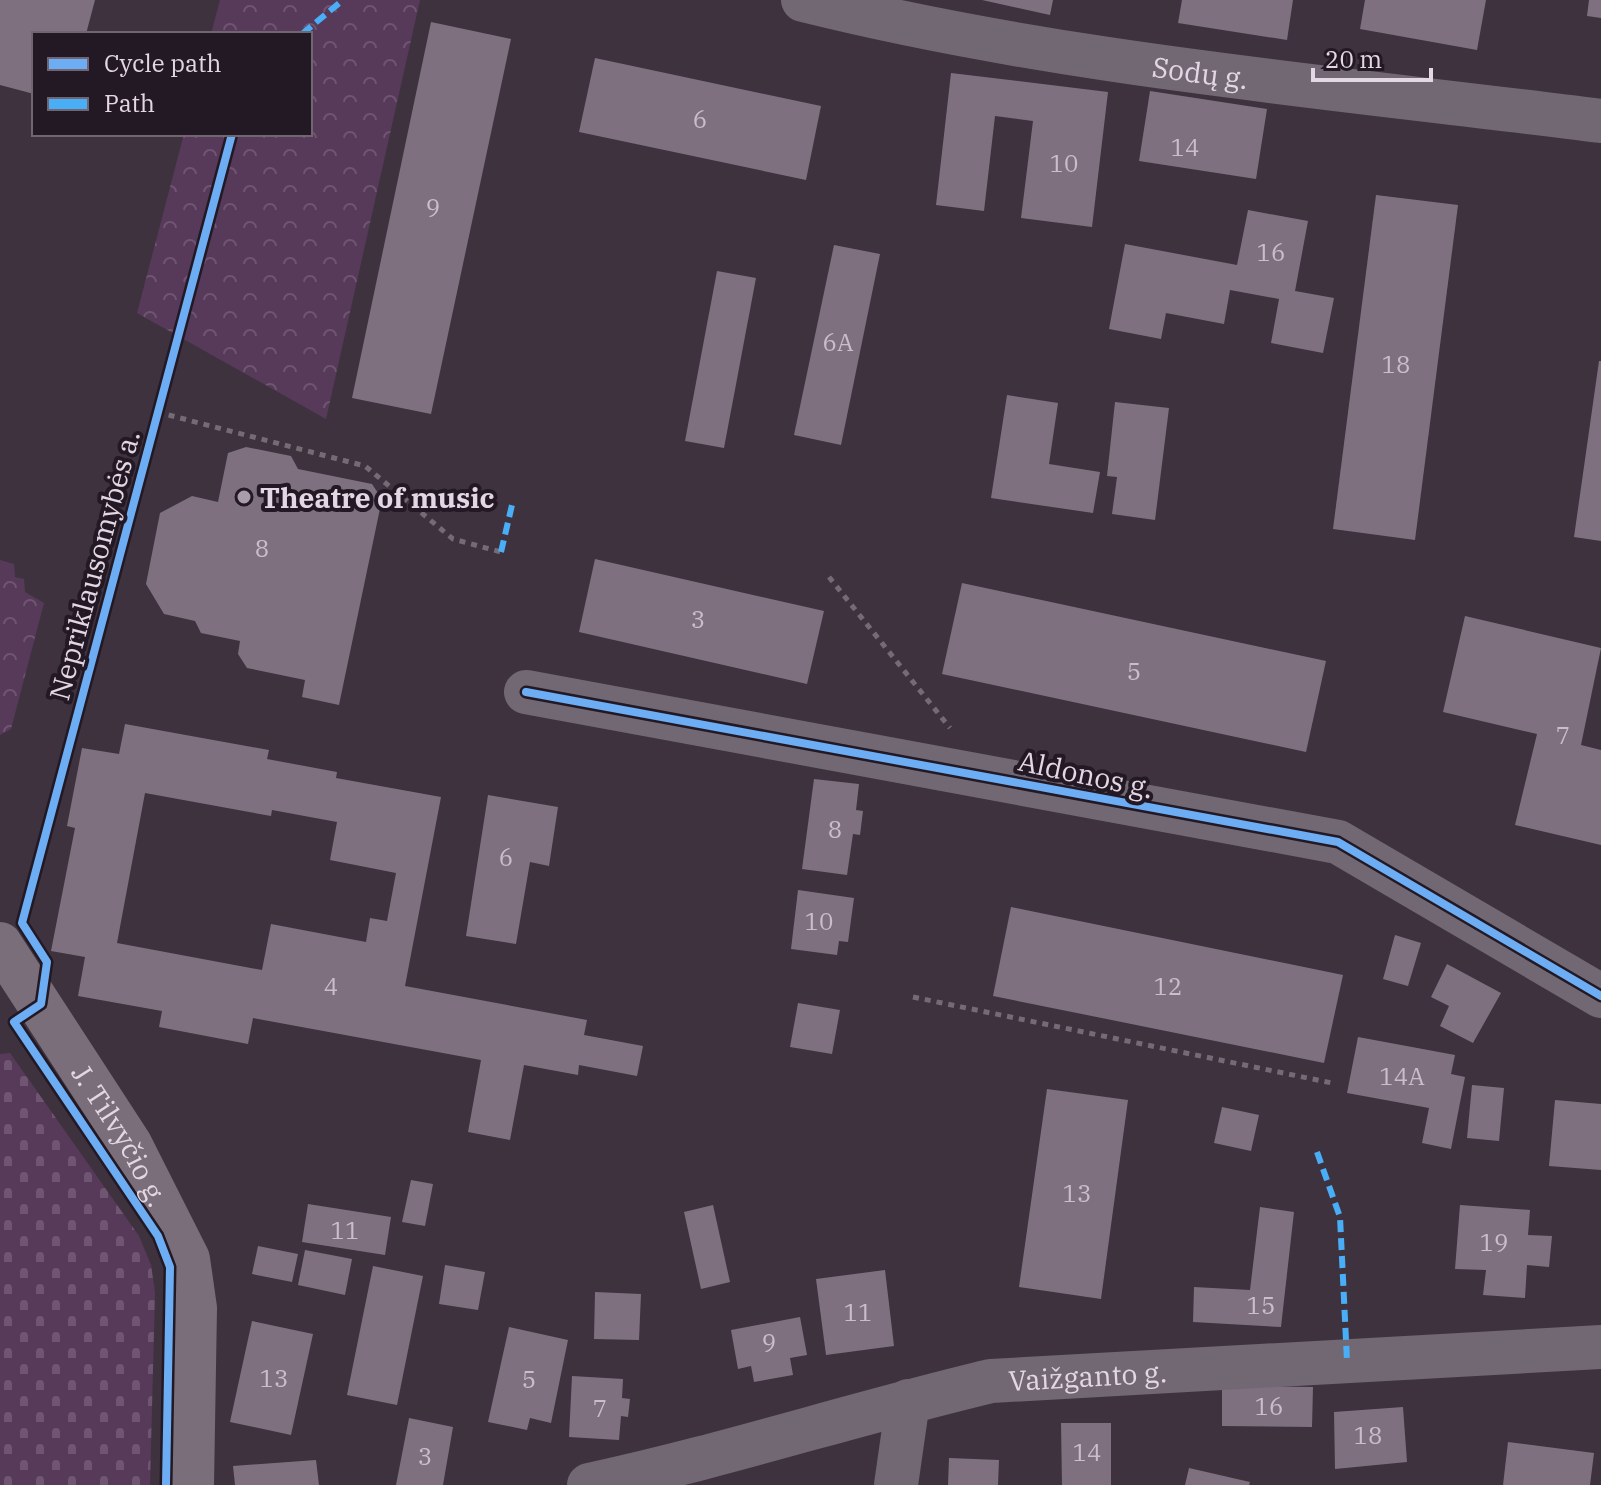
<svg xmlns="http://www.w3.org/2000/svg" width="1601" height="1485" font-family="'IBM Plex Serif',serif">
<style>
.forest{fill:url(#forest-crowns)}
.cemetery{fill:url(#cemetery-stones)}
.building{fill:#7f7080;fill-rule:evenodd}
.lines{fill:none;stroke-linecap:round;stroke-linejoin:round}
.path{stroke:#746b75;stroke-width:5;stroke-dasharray:6 6;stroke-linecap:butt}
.minor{stroke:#726873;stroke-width:44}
.major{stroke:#7a6e7a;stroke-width:44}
.quiet{stroke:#49aef6;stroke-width:6;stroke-dasharray:12 6;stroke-linecap:butt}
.cycleway-casing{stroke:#231924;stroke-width:13}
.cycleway{stroke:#6dadf4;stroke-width:8}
.poi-dot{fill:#aa9dab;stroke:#231924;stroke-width:3}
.labels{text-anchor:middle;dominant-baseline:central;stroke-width:8;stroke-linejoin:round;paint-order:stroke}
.number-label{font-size:24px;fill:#cbbdcc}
.street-label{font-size:28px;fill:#e4d7e5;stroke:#231924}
.poi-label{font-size:28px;font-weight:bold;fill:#e4d7e5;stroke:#231924;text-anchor:start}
</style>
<defs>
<pattern id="forest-crowns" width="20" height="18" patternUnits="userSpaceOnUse" patternTransform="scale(2)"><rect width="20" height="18" fill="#57395a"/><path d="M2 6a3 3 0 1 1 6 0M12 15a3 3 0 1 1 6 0" fill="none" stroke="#6f5572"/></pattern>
<pattern id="cemetery-stones" width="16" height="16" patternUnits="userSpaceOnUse" patternTransform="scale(2)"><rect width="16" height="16" fill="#57395a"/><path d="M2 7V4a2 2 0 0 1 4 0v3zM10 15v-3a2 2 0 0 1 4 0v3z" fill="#6f5572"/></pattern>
</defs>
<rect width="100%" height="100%" fill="#3e323f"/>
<g class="forest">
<polygon points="220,0 420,0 326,419 137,313 184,134 310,134 310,34 211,34"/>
<polygon points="0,560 14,564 15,577 24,579 25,592 44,603 11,729 0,735"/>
</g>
<polygon class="cemetery" points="10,1053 139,1236 151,1265 155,1292 150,1485 0,1485 0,1054"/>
<g class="building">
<polygon points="0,0 95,0 86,34 34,34 34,94 0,85"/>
<polygon points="982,0 1053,0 1050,15"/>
<polygon points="1182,0 1293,0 1287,40 1178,23"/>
<polygon points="1365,0 1486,0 1477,50 1360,29"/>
<polygon points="1589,0 1601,0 1601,18 1587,16"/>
<polygon points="431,22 511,39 431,414 352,398"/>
<polygon points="595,58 821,106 806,180 579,132"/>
<polygon points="951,73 1108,92 1092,227 1021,218 1033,121 995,116 984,211 936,205"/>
<polygon points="1150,91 1267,109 1256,179 1139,161"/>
<polygon points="1376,195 1458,205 1415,540 1333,529"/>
<polygon points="1248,210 1308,221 1295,291 1334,298 1323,353 1271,343 1279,299 1230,290 1224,324 1166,313 1161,339 1109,329 1125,244 1237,265"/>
<polygon points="834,245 880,254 841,445 794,435"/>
<polygon points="717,271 756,278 724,448 685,441"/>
<polygon points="1599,361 1601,361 1601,541 1574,537"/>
<polygon points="1007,395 1058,403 1049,464 1100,472 1093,513 991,498"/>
<polygon points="1115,402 1169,408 1155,520 1112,514 1117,477 1107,476"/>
<polygon points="246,447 291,456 298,469 372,484 382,499 339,705 302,697 305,680 247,668 238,654 240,641 201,633 195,621 164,614 146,584 160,513 192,496 218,502 228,453"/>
<polygon points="595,559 824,611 807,684 579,632"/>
<polygon points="962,583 1326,661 1306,752 942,674"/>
<polygon points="1465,616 1601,648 1581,745 1601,750 1601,845 1515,825 1537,734 1443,712"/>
<path d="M125 724 269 750 267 759 337 772 336 778 441 797 405 986 587 1020 584 1035 643 1046 637 1076 579 1065 578 1075 524 1065 510 1140 468 1132 481 1060 253 1018 248 1044 159 1027 162 1011 78 996 85 957 51 951 75 828 67 826 82 748 119 754ZM145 793 271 816 272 810 337 822 330 860 396 873 387 921 370 918 366 942 271 924 262 970 117 943Z"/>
<polygon points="814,779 859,784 856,810 863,811 860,835 853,834 847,875 802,869"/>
<polygon points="488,795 558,807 549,866 530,862 516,944 466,936"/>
<polygon points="798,890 854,898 848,942 839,941 837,955 791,949"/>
<polygon points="1011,907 1343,975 1324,1063 993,996"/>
<polygon points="1395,935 1421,943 1408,986 1383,979"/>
<polygon points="1447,964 1501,993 1473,1043 1440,1026 1449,1006 1431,997"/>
<polygon points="798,1003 840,1010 832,1054 790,1047"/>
<polygon points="1358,1037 1455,1055 1451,1074 1465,1077 1451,1149 1422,1143 1429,1108 1347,1093"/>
<polygon points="1472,1085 1504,1088 1499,1141 1467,1138"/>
<polygon points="1047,1089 1128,1100 1101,1299 1019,1287"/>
<polygon points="1555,1100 1601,1104 1601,1170 1549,1166"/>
<polygon points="1222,1107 1259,1115 1251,1151 1214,1143"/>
<polygon points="411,1180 433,1184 425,1226 402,1222"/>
<polygon points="308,1204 391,1217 385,1255 302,1242"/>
<polygon points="713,1205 730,1282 701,1289 684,1212"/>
<polygon points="1460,1205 1530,1210 1528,1235 1552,1236 1549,1267 1527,1265 1525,1298 1483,1295 1486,1270 1455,1269"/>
<polygon points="1260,1207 1294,1212 1281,1327 1193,1322 1194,1287 1250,1290"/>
<polygon points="258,1246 298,1254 292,1282 252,1274"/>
<polygon points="305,1250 352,1259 345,1295 298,1285"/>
<polygon points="445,1265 485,1272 478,1310 439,1304"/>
<polygon points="373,1266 423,1276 397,1405 347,1395"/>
<polygon points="885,1270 894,1346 826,1355 816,1279"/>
<polygon points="595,1292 641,1294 639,1340 594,1339"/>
<polygon points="800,1317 807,1355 790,1358 793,1375 754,1382 751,1366 738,1369 731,1330"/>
<polygon points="252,1321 313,1334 291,1435 230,1422"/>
<polygon points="509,1327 568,1340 551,1423 530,1418 527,1430 488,1422"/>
<polygon points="572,1376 623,1379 622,1398 630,1399 628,1417 621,1416 619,1440 569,1437"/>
<polygon points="1222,1386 1313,1387 1312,1427 1222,1426"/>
<polygon points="1403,1407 1407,1462 1335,1469 1334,1412"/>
<polygon points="409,1418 453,1427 443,1485 396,1485"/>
<polygon points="1061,1423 1111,1423 1111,1485 1062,1485"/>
<polygon points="1508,1442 1594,1453 1590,1485 1503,1485"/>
<polygon points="949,1458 999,1460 998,1485 948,1485"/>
<polygon points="316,1460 319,1485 235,1485 233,1466"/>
<polygon points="1189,1468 1250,1482 1249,1485 1185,1485"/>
</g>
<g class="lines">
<g class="path">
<polyline points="157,412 365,466 453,539 501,552"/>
<polyline points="829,577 950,728"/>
<polyline points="913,997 1332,1083"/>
</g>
<g class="minor">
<path id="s1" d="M803 0C1064 65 1335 87 1601 121"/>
<polyline points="526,692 1338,842 1601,996"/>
<path id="s2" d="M589 1485C724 1456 856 1413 991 1381L1601 1347"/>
<polyline points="896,1485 908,1401"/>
</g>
<path class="major" id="s3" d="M0 944 130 1144 188 1259 195 1308 192 1485"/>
<g class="quiet">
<polyline points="302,34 343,0"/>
<polyline points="501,552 512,505"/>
<polyline points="1317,1152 1340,1217 1347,1361"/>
</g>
<g class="cycleway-casing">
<g id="cycleway">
<polyline points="526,692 1338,842 1601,996"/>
<polyline points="166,1485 170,1267 158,1236 14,1022 41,1004 47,962 22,923 232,134"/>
</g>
</g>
<use href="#cycleway" class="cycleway"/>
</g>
<circle class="poi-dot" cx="244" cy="497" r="8"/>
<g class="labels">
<g class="number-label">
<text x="700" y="119">6</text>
<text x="1185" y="147">14</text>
<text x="1064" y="163">10</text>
<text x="433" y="207">9</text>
<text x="1271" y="252">16</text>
<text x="838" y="342">6A</text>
<text x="1396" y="364">18</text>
<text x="262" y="548">8</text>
<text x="698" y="619">3</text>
<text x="1134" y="671">5</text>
<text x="1563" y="735">7</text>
<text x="835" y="829">8</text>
<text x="506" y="857">6</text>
<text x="819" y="921">10</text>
<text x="331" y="986">4</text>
<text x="1168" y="986">12</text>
<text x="1402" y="1076">14A</text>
<text x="1077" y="1193">13</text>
<text x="345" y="1230">11</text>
<text x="1494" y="1242">19</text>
<text x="1261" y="1305">15</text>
<text x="858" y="1312">11</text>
<text x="769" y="1342">9</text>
<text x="274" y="1378">13</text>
<text x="529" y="1379">5</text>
<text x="1269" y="1406">16</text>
<text x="600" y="1408">7</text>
<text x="1368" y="1435">18</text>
<text x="1087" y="1452">14</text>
<text x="425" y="1456">3</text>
</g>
<g class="street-label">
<text stroke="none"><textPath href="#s1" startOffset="404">Sodų g.</textPath></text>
<text transform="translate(94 565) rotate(-75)">Nepriklausomybės a.</text>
<text transform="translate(1086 774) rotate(12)">Aldonos g.</text>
<text stroke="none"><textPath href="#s3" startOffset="226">J. Tilvyčio g.</textPath></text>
<text stroke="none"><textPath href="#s2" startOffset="512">Vaižganto g.</textPath></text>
</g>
<g class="poi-label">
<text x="260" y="497">Theatre of music</text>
</g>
</g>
<rect x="32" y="32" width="280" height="104" fill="#231924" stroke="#706571" stroke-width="2"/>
<rect x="48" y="58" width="40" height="12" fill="#6dadf4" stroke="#706571" stroke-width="2"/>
<text x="104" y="72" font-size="24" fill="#e4d7e5">Cycle path</text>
<rect x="48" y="98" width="40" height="12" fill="#49aef6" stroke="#706571" stroke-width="2"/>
<text x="104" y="112" font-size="24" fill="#e4d7e5">Path</text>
<path d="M1313 68v12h118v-12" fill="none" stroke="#e4d7e5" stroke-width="4"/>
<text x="1325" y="68" font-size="24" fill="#e4d7e5" stroke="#231924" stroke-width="6" paint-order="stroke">20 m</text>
</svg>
